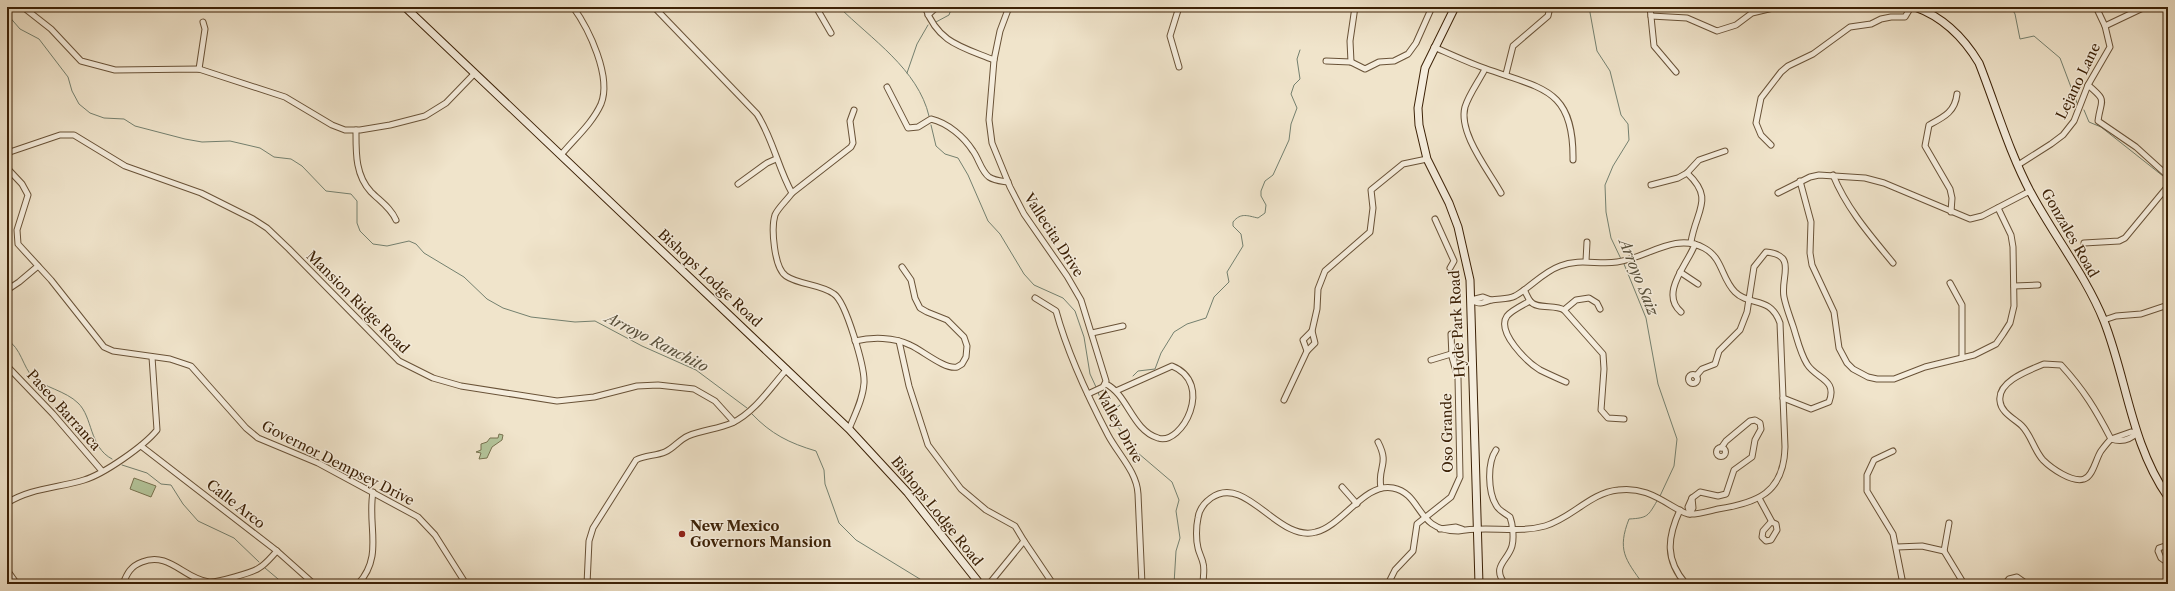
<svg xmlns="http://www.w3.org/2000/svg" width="2175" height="591" font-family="'Libre Caslon Text',serif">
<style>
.green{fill:#b4c59b;stroke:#787350}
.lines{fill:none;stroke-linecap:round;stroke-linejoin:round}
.stream{stroke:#74806f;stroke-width:1}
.street-casing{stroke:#695237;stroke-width:7}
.secondary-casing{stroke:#3c2106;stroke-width:9}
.street{stroke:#f5eddd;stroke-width:5}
.secondary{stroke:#f5eddd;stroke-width:7}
.poi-dot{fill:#8f2418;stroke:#f5eddd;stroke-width:1.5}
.labels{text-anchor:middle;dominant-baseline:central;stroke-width:3;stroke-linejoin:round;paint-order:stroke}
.street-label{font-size:14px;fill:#3c2106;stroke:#f5eddd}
.poi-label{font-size:14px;font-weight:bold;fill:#3c2106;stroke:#f5eddd;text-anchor:start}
.water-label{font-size:15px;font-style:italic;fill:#58503b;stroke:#f5eddd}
</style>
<rect width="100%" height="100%" fill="#f0e4cb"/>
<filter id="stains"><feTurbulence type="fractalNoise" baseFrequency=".005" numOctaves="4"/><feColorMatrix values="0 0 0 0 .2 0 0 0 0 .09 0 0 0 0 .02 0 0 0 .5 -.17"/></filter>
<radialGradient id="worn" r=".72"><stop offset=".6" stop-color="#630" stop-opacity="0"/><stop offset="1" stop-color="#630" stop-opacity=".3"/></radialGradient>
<g class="green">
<polygon points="499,434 503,435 502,440 492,447 487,458 479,459 481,453 476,452 481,450 481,444 487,442 490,438 498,438"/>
<polygon points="134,478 156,486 151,497 130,489"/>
</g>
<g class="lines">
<g class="stream">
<path d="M839 7C871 39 918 69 929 116"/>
<polyline points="1589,7 1597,51 1610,71 1621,115 1628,124 1629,140 1613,166 1605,185 1606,212 1611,238 1621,259"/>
<polyline points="2011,7 2015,14 2020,39 2034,36 2060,58 2077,103"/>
<polyline points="7,14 20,29 39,39 68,77 72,91 79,104 90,113 104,118 124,119 135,126 185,139 202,142 230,141 260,148 274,157 291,159 302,166 326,191 351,194 357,201 357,223 360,231 373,244 387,246 409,241 416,244 424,253 464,277 487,299 503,308 531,317 575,322 595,321 642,346 696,370 747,408"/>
<polyline points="936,22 949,15 952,7"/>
<polyline points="907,73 917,44 928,25"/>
<polyline points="2084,110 2089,122 2101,127 2168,180"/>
<polyline points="931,125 936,146 945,154 958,158 968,175 988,221 1000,234 1024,274 1034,285 1063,298 1075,311 1084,337 1090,374 1096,387"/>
<polyline points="1624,264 1646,318 1658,384 1677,439 1674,466 1660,496"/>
<path d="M7 340C21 347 23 368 33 377 43 387 66 391 78 403 93 417 89 447 112 459"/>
<path d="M1133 376 1138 371 1155 369 1161 353 1174 332 1187 324 1206 318 1214 297 1229 282 1227 272 1243 246 1241 234 1233 226V222C1241 212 1248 216 1258 218L1265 213 1266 205 1261 196V191L1265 181 1273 175 1289 140 1291 124 1297 108 1291 94 1294 85 1300 79 1297 59 1300 50"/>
<polyline points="1098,392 1104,409 1138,453 1172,482 1179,500 1176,511 1180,538 1176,551 1174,584"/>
<path d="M752 414C771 434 789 443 816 451L824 470 825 484 839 523 856 540 928 584"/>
<polyline points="1109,414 1120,405"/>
<polyline points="122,465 147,473 161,484 171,485 183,504 198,521 234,538 259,562"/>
<polyline points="265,568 284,584"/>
<path d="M1643 584C1625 559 1617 550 1629 519 1648 518 1648 516 1657 501"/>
</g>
<g class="street-casing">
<g id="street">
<polyline points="23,7 51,29 81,61 115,70 199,69 285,97 332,125 345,130 360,130 390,125 425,116 446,103 475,73"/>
<path d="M654 7 757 114C773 139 778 168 792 193 787 200 778 208 775 215 771 228 774 268 786 276 799 285 821 284 834 294 846 302 865 368 864 383 863 399 855 414 849 429"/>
<polyline points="816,7 831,33"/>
<path d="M925 7C938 43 962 47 994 60"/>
<polyline points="1009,7 1000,31 994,60 989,120 992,143 1010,187 1024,214 1067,276 1081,300 1106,381 1103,387 1088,394"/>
<polyline points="1650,7 1654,46 1676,72"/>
<polyline points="928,15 937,7"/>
<polyline points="1651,16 1687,18 1717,31 1736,25 1752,13 1777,7"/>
<polyline points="2105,26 2145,7"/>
<path d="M1434 47C1450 54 1467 62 1484 68 1541 89 1574 87 1573 160"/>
<polyline points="1326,61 1351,62 1365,69 1379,62 1394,61 1408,54 1416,43 1432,7"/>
<polyline points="1351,62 1350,41 1355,7"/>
<polyline points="1179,67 1170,36 1179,7"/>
<polyline points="199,69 205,29 203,22"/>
<path d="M1485 69C1479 81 1469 94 1465 107 1458 133 1489 171 1501 193"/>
<polyline points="1506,74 1513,46 1548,16 1550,7"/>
<path d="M2088 85C2108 102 2101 98 2098 121L2136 147 2168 176"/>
<path d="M887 87 908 128 918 127 931 119C948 123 964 137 973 151 979 159 981 171 989 177 995 181 1002 181 1008 182"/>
<path d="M356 130C356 152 355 175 371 192 380 201 391 208 396 220"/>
<polyline points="1771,145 1761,135 1756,123 1761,98 1781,72 1788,66 1813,54 1850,27 1871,24 1881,19 1891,17 1905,17 1911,7"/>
<polyline points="7,153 60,135 74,135 125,166 201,193 253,219 267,228 289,249 399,361 433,378 461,386 557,401 594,397 637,386 658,385 694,389 715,401 734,422"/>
<path d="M561 155C574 139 592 124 601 104 612 77 589 29 573 7"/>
<polyline points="2018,165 2051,144 2063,135 2074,121 2088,85 2110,47 2105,26 2096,7"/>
<polyline points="7,168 22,184 28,195 17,230 18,244 51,280 104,347 113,351 170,359 191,366 246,428 258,438 318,463 418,517 435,535 466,584"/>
<path d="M1687 173C1715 199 1696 210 1691 242"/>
<path d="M1833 175C1847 209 1870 235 1893 263"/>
<polyline points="1800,181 1811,222 1810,253 1812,265 1834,312 1839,348 1847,363 1853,369 1868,377 1877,379 1894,379 1925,367 1974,355 1996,344 2003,334 2010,323 2014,306 2013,247 2011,235 1998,208"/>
<polyline points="738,184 767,163 776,159"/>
<polyline points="1651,185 1678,178 1687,173 1699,160 1725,151"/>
<polyline points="792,193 851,147 853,143 850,121 854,110"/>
<polyline points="1778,193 1810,177 1819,175 1865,178 1884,183 1970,219 1982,216 2030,191"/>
<path d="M1951 212 1952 198 1950 189 1925 146 1929 125C1944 117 1955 112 1957 94"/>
<polyline points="1435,219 1454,261 1450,268"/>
<polyline points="2084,243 2119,241 2125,238 2168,186"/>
<polyline points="1586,261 1587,242"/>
<polyline points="1680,272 1698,284"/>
<polyline points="1950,283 1962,305 1962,358"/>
<polyline points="2014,286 2038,285"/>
<polyline points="7,290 19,282 38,266"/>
<path d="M1524 290C1526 293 1528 298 1530 301 1537 310 1555 304 1564 310L1603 354 1604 369 1601 410 1608 418 1624 419"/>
<path d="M1035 298 1056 311C1068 355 1087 395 1108 435 1118 454 1137 472 1138 494L1142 584"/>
<polyline points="1471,300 1483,297 1491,300"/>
<path d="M1530 301C1523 305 1512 310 1507 316 1496 332 1527 362 1540 370 1548 374 1557 378 1566 382"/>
<polyline points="1564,310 1576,300 1589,298 1597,303 1600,309"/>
<path d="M1681 312C1659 293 1688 264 1695 244"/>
<polyline points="2104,320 2116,316 2141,314 2168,305"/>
<polyline points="1092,333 1123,326"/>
<path d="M855 341C872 337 894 337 910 345 922 350 945 370 957 367L962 364 966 357 967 346 964 337 947 320 927 312 920 308 915 298 911 280 902 267"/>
<polyline points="899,341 909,386 928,445 961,489 986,510 1015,526 1024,541 989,584"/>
<polyline points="1307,351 1303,340 1312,331 1317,309 1318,289 1325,271 1370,232 1373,208 1371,190 1403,164 1427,159"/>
<polyline points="1431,360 1451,354"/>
<path d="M2044 364 2061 365C2084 390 2096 410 2111 439 2107 443 2104 447 2101 451 2096 458 2093 477 2084 479 2072 483 2051 468 2043 460 2034 450 2031 435 2022 426 2015 419 2001 413 2000 401 1997 381 2030 370 2044 364Z"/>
<polyline points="7,366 53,414 102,471"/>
<circle cx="1693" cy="379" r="4.5"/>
<path d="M1696 376 1702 369 1715 364 1719 351 1740 330 1747 312 1754 267 1766 252C1798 255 1780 277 1784 297 1786 307 1790 317 1793 326 1797 338 1800 353 1807 364 1816 379 1838 379 1829 402L1811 409 1783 398"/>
<path d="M1106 384C1128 395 1132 430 1158 438 1182 446 1215 383 1172 366L1116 391"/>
<polyline points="1284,400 1307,351 1315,343 1312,331"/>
<path d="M2111 439C2121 442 2130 440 2137 433"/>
<polyline points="2111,439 2131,432 2137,433"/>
<path d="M1378 442C1390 465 1377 467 1381 488"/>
<polyline points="141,446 277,551 314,584"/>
<circle cx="1721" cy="452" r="4.5"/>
<path d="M1496 450C1487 463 1488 492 1496 505 1499 511 1505 513 1510 517 1513 525 1514 539 1512 546 1508 561 1491 566 1505 584"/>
<polyline points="1893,451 1874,460 1867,475 1867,491 1893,534 1903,584"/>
<polyline points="1342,487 1357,504"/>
<polyline points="1692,498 1700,492 1718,496 1726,494 1734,470 1752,457 1755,440 1761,429 1760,423 1755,420 1750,421 1726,441 1721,448"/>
<polygon points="1692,498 1693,508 1690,514 1688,507"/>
<polyline points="1759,498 1772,522"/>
<path d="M7 503C30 488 58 488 84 480 104 474 144 446 157 430L152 357"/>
<path d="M1680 510C1667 538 1665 560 1686 584"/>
<polygon points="1771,522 1776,524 1777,530 1771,540 1766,541 1762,537 1763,531"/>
<polyline points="1440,529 1456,527 1462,529"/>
<polyline points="1024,541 1053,584"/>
<polyline points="2168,545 2159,548 2158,551 2161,558 2168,563"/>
<polyline points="1897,547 1922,546 1944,551"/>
<polyline points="1944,551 1964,584"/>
<polyline points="1944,551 1949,523"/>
<polyline points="7,570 17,584"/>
<path d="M123 584C127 573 131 566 142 562 169 551 184 579 209 582 216 583 254 572 259 568 266 564 271 557 277 551"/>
<path d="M358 584C384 556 367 526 373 492"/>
<path d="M587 584 589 541 593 528 636 460C645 455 656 456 665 452 674 448 679 440 688 436 702 430 718 429 732 423 754 413 771 387 787 369"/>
<path d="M1203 584C1203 577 1205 569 1203 563 1202 558 1199 553 1198 548 1196 540 1196 527 1198 518 1199 510 1204 503 1211 498 1246 473 1278 543 1316 532 1342 526 1365 482 1393 488 1423 494 1415 531 1458 531 1486 525 1517 534 1545 526 1572 518 1590 493 1618 490 1639 487 1654 495 1672 506 1677 509 1682 512 1688 514 1697 515 1709 511 1718 509 1757 503 1784 493 1785 447L1780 323C1770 295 1750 307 1735 292 1721 278 1723 258 1704 248 1675 232 1647 258 1617 262 1598 265 1580 258 1560 266 1543 272 1531 287 1515 296 1507 300 1499 298 1491 300 1483 303 1480 305 1471 300"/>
<polyline points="1388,584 1395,570 1413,551 1417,524 1451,497 1460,477 1458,378 1452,357 1451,334"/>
<polyline points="2005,584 2009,579 2017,577 2027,584"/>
</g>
</g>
<g class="secondary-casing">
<g id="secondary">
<polyline points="405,7 849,429 908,493 980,584"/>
<polyline points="1455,7 1425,68 1418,108 1419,125 1427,159 1449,203 1458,227 1470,280 1479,584"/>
<path d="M1915 7C1943 17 1964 38 1979 63 1996 106 2009 152 2031 193 2054 236 2086 276 2104 321 2127 380 2131 444 2168 497"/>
</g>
</g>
<use href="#street" class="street"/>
<use href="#secondary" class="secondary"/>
</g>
<circle class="poi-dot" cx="682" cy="534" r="4"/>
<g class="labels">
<g class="street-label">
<text transform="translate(2078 81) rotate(-64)">Lejano Lane</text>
<text transform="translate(2070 233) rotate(60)">Gonzales Road</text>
<text transform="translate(1054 235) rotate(57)">Vallecita Drive</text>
<text transform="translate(710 278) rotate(43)">Bishops Lodge Road</text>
<text transform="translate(358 302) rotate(45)">Mansion Ridge Road</text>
<text transform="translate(1457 324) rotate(-93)">Hyde Park Road</text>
<text transform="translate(64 410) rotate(48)">Paseo Barranca</text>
<text transform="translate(1120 427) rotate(61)">Valley Drive</text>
<text transform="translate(1447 433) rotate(-91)">Oso Grande</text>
<text transform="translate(338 463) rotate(27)">Governor Dempsey Drive</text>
<text transform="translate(236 504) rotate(38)">Calle Arco</text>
<text transform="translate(937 511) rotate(51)">Bishops Lodge Road</text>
</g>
<g class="poi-label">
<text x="690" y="526">New Mexico<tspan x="690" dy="16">Governors Mansion</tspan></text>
</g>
<g class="water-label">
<text transform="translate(1639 277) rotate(68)">Arroyo Saiz</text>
<text transform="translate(657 342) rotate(27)">Arroyo Ranchito</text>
</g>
</g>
<rect width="2175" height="591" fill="none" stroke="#f0e4cb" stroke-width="24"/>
<rect x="8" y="8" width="2159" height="575" fill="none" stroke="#3c2106" stroke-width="2"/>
<rect x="12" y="12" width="2151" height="567" fill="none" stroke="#3c2106"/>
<rect width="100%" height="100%" filter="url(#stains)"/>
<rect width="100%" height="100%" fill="url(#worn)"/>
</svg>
